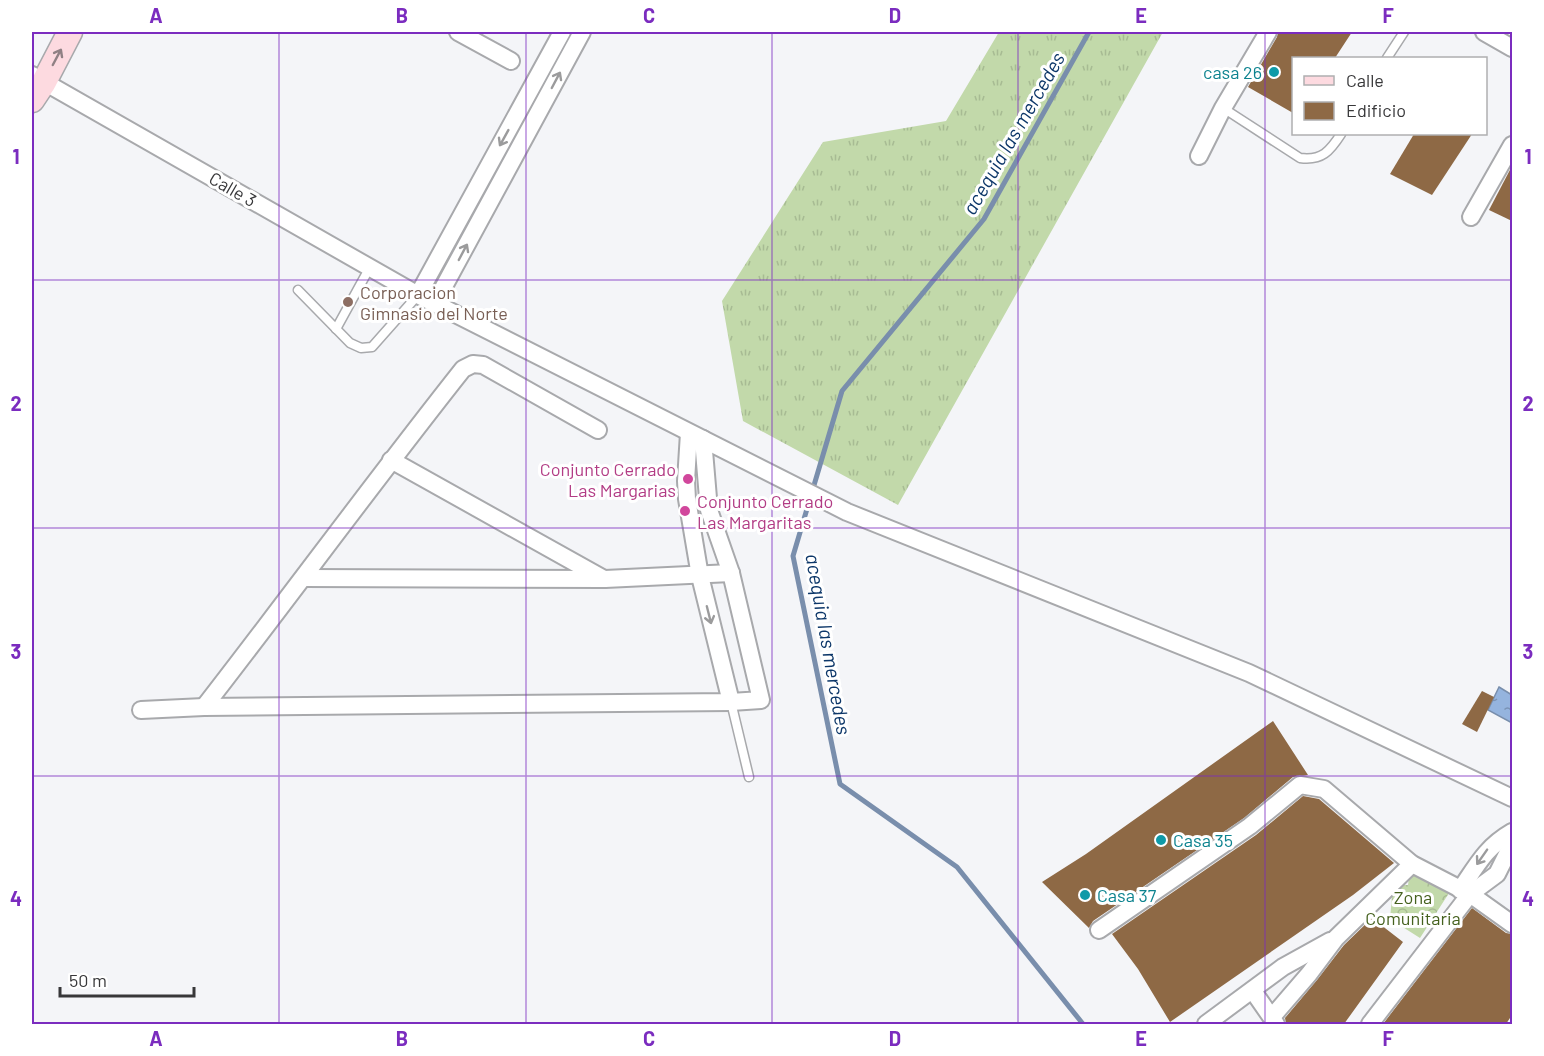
<svg xmlns="http://www.w3.org/2000/svg" width="1544" height="1056" font-family="Barlow,sans-serif">
<style>
.grass{fill:url(#grass-tufts)}
.park{fill:url(#park-crowns)}
.water{fill:url(#water-ripples);stroke:#798eac;stroke-width:1.5}
.lines{fill:none;stroke-linecap:round;stroke-linejoin:round}
.stream{stroke:#798eac;stroke-width:5}
.building{fill:#8e6945}
.service-casing{stroke:#a8a9ac;stroke-width:11}
.minor-casing{stroke:#a8a9ac;stroke-width:20}
.secondary-casing{stroke:#a8a9ac;stroke-width:27}
.service{stroke:#fff;stroke-width:8}
.minor{stroke:#fff;stroke-width:16}
.secondary{stroke:#fddae0;stroke-width:24}
.oneway{stroke:#908084}
.oneway2{stroke:#9b9b9c}
.grid{fill:none;stroke:#7b2cbf;stroke-width:1.5;stroke-opacity:0.55}
.culture-dot{fill:#0f9aa8;stroke:#fff;stroke-width:2}
.education-dot{fill:#8d6e63;stroke:#fff;stroke-width:2}
.hotel-dot{fill:#d1479c;stroke:#fff;stroke-width:2}
.labels{text-anchor:middle;dominant-baseline:central;stroke-width:6;stroke-linejoin:round;paint-order:stroke}
.culture-label{font-size:18px;fill:#0d838f;stroke:#fff;text-anchor:start}
.street-label{font-size:18px;fill:#373739;stroke:#fff}
.education-label{font-size:18px;fill:#785e54;stroke:#fff;text-anchor:start}
.hotel-label{font-size:18px;fill:#b23c85;stroke:#fff;text-anchor:end}
.park-label{font-size:18px;fill:#45611e;stroke:#fff}
.water-label{font-size:20px;font-style:italic;fill:#0d3769;stroke:#fff}
.neatline{fill:none;stroke:#7b2cbf;stroke-width:2}
.grid-label{font-size:20px;text-anchor:middle;font-weight:bold;fill:#7b2cbf}
</style>
<defs>
<pattern id="grass-tufts" width="24" height="20" patternUnits="userSpaceOnUse" patternTransform="scale(1.5)"><rect width="24" height="20" fill="#c2d9aa"/><path d="M3 7l-1-3M5 7V3M7 7l1-3M15 17l-1-3M17 17v-4M19 17l1-3" fill="none" stroke="#a7bb93"/></pattern>
<pattern id="park-crowns" width="20" height="18" patternUnits="userSpaceOnUse" patternTransform="scale(1.5)"><rect width="20" height="18" fill="#c2d9aa"/><path d="M2 6a3 3 0 1 1 6 0M12 15a3 3 0 1 1 6 0" fill="none" stroke="#a7bb93"/></pattern>
<pattern id="water-ripples" width="26" height="14" patternUnits="userSpaceOnUse" patternTransform="scale(1.5)"><rect width="26" height="14" fill="#95b4de"/><path d="M2 4q2-2 4 0t4 0M15 11q2-2 4 0t4 0" fill="none" stroke="#7a93b5"/></pattern>
</defs>
<rect width="100%" height="100%" fill="#f4f5f8"/>
<polygon class="grass" points="999,32 1163,32 898,505 743,421 722,301 823,142 946,121"/>
<polygon class="park" points="1410,870 1451,890 1420,938 1390,919 1393,885 1408,885"/>
<polygon class="water" points="1499,687 1512,695 1512,723 1488,710"/>
<g class="lines">
<polyline class="stream" points="1083,1024 957,867 840,784 793,556 842,391 984,219 1089,32"/>
</g>
<g class="building">
<polygon points="1278,32 1352,32 1335,58 1293,58 1293,113 1248,87 1277,37"/>
<polygon points="1414,134 1472,134 1432,195 1390,174"/>
<polygon points="1512,166 1512,221 1489,210"/>
<polygon points="1482,691 1494,697 1477,732 1462,724"/>
<polygon points="1273,721 1308,775 1293,777 1244,818 1093,921 1089,928 1042,882 1086,854"/>
<polygon points="1303,796 1319,799 1394,863 1353,895 1170,1022 1138,969 1112,934 1256,835"/>
<polygon points="1472,908 1506,933 1512,934 1512,1015 1506,1024 1383,1024"/>
<polygon points="1372,918 1403,942 1344,1024 1286,1024 1285,1018 1317,980 1344,945"/>
</g>
<g class="lines">
<g class="service-casing">
<g id="service">
<polyline points="1387,58 1404,32"/>
<path d="M1223 108 1300 158C1322 161 1330 151 1341 134"/>
<polyline points="298,290 350,343 361,348 372,347 418,295"/>
<polyline points="336,329 370,267"/>
<polyline points="731,702 749,777"/>
</g>
</g>
<g class="minor-casing">
<g id="minor">
<polyline points="458,32 511,61"/>
<polyline points="1484,32 1512,48"/>
<polyline points="32,75 418,295 847,512 1249,673 1512,798"/>
<polyline points="1199,156 1223,108 1268,32"/>
<polyline points="1471,217 1512,145"/>
<polyline points="418,295 562,32"/>
<polyline points="435,303 582,32"/>
<polyline points="689,433 686,481 687,499 700,576 731,702"/>
<polyline points="391,460 604,579"/>
<polyline points="305,578 605,579 731,573"/>
<path d="M204 707C291 595 375 480 463 369L473 364 483 365 598 430"/>
<polyline points="141,710 204,707 731,702 761,700 731,573 709,510 703,439"/>
<path d="M1460 890C1477 865 1486 847 1512 832"/>
<polyline points="1099,930 1250,826 1300,785 1324,789 1412,864 1470,894 1512,924"/>
<polyline points="1253,991 1276,1024"/>
<polyline points="1272,1017 1309,974 1336,938 1412,864"/>
<polyline points="1206,1024 1283,967 1330,941"/>
<polyline points="1370,1024 1470,894 1497,874 1512,844"/>
</g>
</g>
<g class="secondary-casing">
<polyline id="secondary" points="32,100 44,82 70,32"/>
</g>
<use href="#service" class="service"/>
<use href="#minor" class="minor"/>
<use href="#secondary" class="secondary"/>
</g>
<defs><path id="oneway-shaft" d="M-6 0H5M1.5-3L5.5 0L1.5 3" fill="none" stroke-width="1.6" stroke-linecap="round" stroke-linejoin="round" transform="scale(1.5)"/></defs>
<use class="oneway" href="#oneway-shaft" transform="translate(57 57) rotate(-62)"/>
<g class="oneway2">
<use href="#oneway-shaft" transform="translate(556 80) rotate(-62)"/>
<use href="#oneway-shaft" transform="translate(504 138) rotate(119)"/>
<use href="#oneway-shaft" transform="translate(463 252) rotate(-62)"/>
<use href="#oneway-shaft" transform="translate(709 615) rotate(76)"/>
<use href="#oneway-shaft" transform="translate(1482 857) rotate(125)"/>
</g>
<path class="grid" d="M279 32V1024M526 32V1024M772 32V1024M1018 32V1024M1265 32V1024M32 280H1512M32 528H1512M32 776H1512"/>
<g class="culture-dot">
<circle cx="1274" cy="72" r="6"/>
<circle cx="1161" cy="840" r="6"/>
<circle cx="1085" cy="895" r="6"/>
</g>
<circle class="education-dot" cx="348" cy="302" r="6"/>
<g class="hotel-dot">
<circle cx="688" cy="479" r="6"/>
<circle cx="685" cy="511" r="6"/>
</g>
<g class="labels">
<g class="culture-label">
<text x="1262" y="72" text-anchor="end">casa 26</text>
<text x="1173" y="840">Casa 35</text>
<text x="1097" y="895">Casa 37</text>
</g>
<g class="street-label">
<text transform="translate(233 189) rotate(30)">Calle 3</text>
</g>
<g class="education-label">
<text x="360" y="292">Corporacion<tspan x="360" dy="21">Gimnasio del Norte</tspan></text>
</g>
<g class="hotel-label">
<text x="676" y="469">Conjunto Cerrado<tspan x="676" dy="21">Las Margarias</tspan></text>
<text x="697" y="501" text-anchor="start">Conjunto Cerrado<tspan x="697" dy="21">Las Margaritas</tspan></text>
</g>
<g class="park-label">
<text x="1413" y="897">Zona<tspan x="1413" dy="21">Comunitaria</tspan></text>
</g>
<g class="water-label">
<text transform="translate(1013 133) rotate(-60)">acequia las mercedes</text>
<text transform="translate(829 644) rotate(80)">acequia las mercedes</text>
</g>
</g>
<rect width="1544" height="1056" fill="none" stroke="#ffffff" stroke-width="66"/>
<rect x="1292" y="57" width="195" height="78" fill="#ffffff" stroke="#afafb0" stroke-width="1.5"/>
<rect x="1304" y="76" width="30" height="9" fill="#fddae0" stroke="#afafb0" stroke-width="1.5"/>
<text x="1346" y="87" font-size="18" fill="#373739">Calle</text>
<rect x="1304" y="102" width="30" height="18" fill="#8e6945" stroke="#afafb0" stroke-width="1.5"/>
<text x="1346" y="117" font-size="18" fill="#373739">Edificio</text>
<path d="M60 987v9h134v-9" fill="none" stroke="#373739" stroke-width="3"/>
<text x="69" y="987" font-size="18" fill="#373739" stroke="#ffffff" stroke-width="4.5" paint-order="stroke">50 m</text>
<rect x="33" y="33" width="1478" height="990" class="neatline"/>
<g class="grid-label">
<text x="156" y="23">A</text>
<text x="402" y="23">B</text>
<text x="649" y="23">C</text>
<text x="895" y="23">D</text>
<text x="1141" y="23">E</text>
<text x="1388" y="23">F</text>
<text x="16" y="164">1</text>
<text x="1528" y="164">1</text>
<text x="16" y="411">2</text>
<text x="1528" y="411">2</text>
<text x="16" y="659">3</text>
<text x="1528" y="659">3</text>
<text x="16" y="906">4</text>
<text x="1528" y="906">4</text>
<text x="156" y="1046">A</text>
<text x="402" y="1046">B</text>
<text x="649" y="1046">C</text>
<text x="895" y="1046">D</text>
<text x="1141" y="1046">E</text>
<text x="1388" y="1046">F</text>
</g>
</svg>
